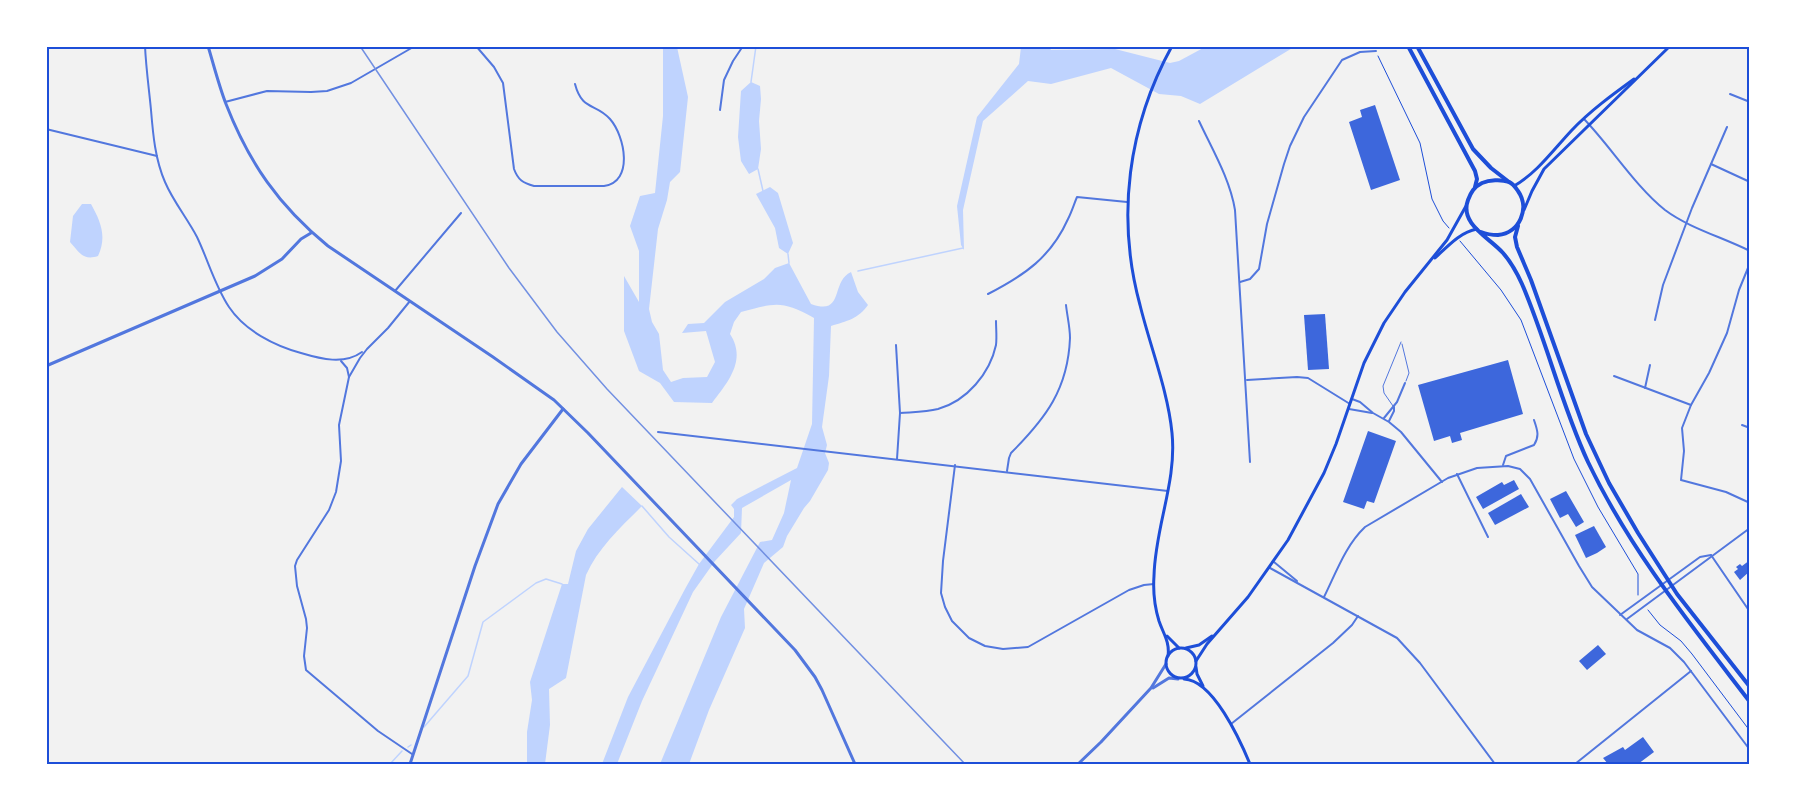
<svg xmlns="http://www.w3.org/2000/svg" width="1796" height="811" font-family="'DejaVu Sans',sans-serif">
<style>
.water{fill:#bfd3fe}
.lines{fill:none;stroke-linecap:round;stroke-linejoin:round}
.stream{stroke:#bfd3fe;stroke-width:1.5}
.building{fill:#3d67dc}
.path{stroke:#1d4ed8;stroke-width:1}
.service{stroke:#5277de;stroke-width:1}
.minor{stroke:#5277de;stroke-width:2}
.tertiary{stroke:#5277de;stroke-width:3}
.secondary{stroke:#1d4ed8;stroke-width:3}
.trunk{stroke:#1d4ed8;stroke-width:4}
.motorway{stroke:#1d4ed8;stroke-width:4}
.rail{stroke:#7290e2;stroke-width:1.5}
.neatline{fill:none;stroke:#1d4ed8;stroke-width:2}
</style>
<rect width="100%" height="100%" fill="#f2f2f2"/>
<g class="water">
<path d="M663 47H677L688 97 680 172 670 182 667 200 658 229 649 309 652 322 659 334 663 370 671 382 683 378 707 377 715 362 706 331 682 333 688 324 704 323 725 302 764 279 775 268 789 263 811 304C845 316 830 282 851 272L858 292 868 305C858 319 847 321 831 326L829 376 822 427 827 445 825 453 829 463 828 470 810 501 804 508 787 536 783 547 764 563 744 609 745 628 709 710 689 764H660L721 617 760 542 772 540 784 513 791 480 742 508 741 533 715 561 693 592 642 701 617 764H602L628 697 685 589 699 564 734 517V509L731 505 737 499 797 468 812 424 814 318C781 300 776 303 741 312L734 322 730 334C747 360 728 382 712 403L674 402 660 383 639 371 624 331V276L639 302V251L630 226 640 196 655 193 663 116Z"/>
<polygon points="1021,47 1049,47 1051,50 1115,49 1170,63 1179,61 1205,47 1294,47 1200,104 1181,96 1159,94 1111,68 1051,84 1028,81 983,121 963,210 964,250 961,245 957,206 977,117 1019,64"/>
<polygon points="751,82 760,86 761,99 759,121 761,149 758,169 749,174 741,161 738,137 741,91"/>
<polygon points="770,187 778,193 793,243 788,254 779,248 775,228 756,194"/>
<path d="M82 204H91C101 222 107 237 98 256 83 261 79 252 70 242L73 216Z"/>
<path d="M622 487 642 506C621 527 598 548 586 575L566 678 549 689 550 725 545 764H527V732L532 700 530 682 562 584H568L576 551 588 529Z"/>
</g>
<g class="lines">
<g class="stream">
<polyline points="751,82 756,46"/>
<polyline points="758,169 763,191"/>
<polyline points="788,254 789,263"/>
<polyline points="858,271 963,248"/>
<polyline points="642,506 669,537 699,564"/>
<polyline points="424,727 468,676 483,622 536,583 546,579 562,584"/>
<polyline points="408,747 411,745"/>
<polyline points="390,764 402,751"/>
</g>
</g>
<g class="building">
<polygon points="1375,105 1400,180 1371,190 1349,122 1362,117 1360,110"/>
<polygon points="1325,314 1329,369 1308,370 1304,315"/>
<polygon points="1508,360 1523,414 1460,433 1462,440 1452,443 1450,436 1434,441 1418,385"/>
<polygon points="1368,431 1396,441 1374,503 1367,501 1364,509 1343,502"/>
<polygon points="1514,480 1519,489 1483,509 1476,497 1502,482 1504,485"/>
<polygon points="1566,491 1584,522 1576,527 1568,514 1560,518 1550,499"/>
<polygon points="1521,494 1529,507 1495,525 1488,513"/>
<polygon points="1594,526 1606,547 1597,553 1586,558 1575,535"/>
<polygon points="1750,560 1750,571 1740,580 1734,572 1738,569 1736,567 1740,564 1742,566"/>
<polygon points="1598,645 1606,654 1587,670 1579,661"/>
<polygon points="1643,737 1654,752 1638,764 1608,764 1603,758 1623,747 1625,750"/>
</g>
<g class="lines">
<g class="path">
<polyline points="1378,56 1420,143 1432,199 1443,221 1449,228"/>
<polyline points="1460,241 1501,290 1521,320 1574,459 1598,507 1638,574 1638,595"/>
<polyline points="1648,610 1660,625 1681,641 1692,654 1750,731"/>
</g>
<g class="service">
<polyline points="1402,344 1409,373 1406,381"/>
<polyline points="1393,406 1384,393 1383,386 1401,342"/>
</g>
<g class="minor">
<path d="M145 46C146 68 149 89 151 110 153 134 155 159 165 182 173 201 187 218 197 237 208 260 215 286 229 307 245 331 275 346 301 353 321 359 344 365 362 352"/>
<path d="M476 46 494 67 503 83 514 169C518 180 523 183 534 186H604C634 182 625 136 610 119 596 103 582 111 575 84"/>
<polyline points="1730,94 1750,102"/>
<polyline points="225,102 267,91 311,92 327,91 351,83 415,46"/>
<polyline points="720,110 724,80 733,61 743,46"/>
<path d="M1584 119C1611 147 1635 186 1665 210 1689 228 1722 237 1750 251"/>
<path d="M1199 121C1212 149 1230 179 1235 210L1250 462"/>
<polyline points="46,129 157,156"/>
<polyline points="1711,164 1750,182"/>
<polyline points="1750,263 1739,290 1727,333 1709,373 1691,405 1682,428 1684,451 1681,480 1726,492 1750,503"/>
<polyline points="1240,282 1250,279 1259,269 1267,224 1284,164 1290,146 1304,117 1342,60 1360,52 1376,51"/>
<polyline points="395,291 461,213"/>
<path d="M988 294C1025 275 1051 257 1068 219 1072 211 1074 204 1077 197L1127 202"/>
<polyline points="410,301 388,328 367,349 360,358 349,377 339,425 341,461 336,492 329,510 297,560 295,566 297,586 306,619 307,628 304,656 306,670 378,731 412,754"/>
<polyline points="1655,320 1663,285 1692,208 1727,127"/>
<polyline points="896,345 900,413 897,459"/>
<polyline points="341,361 347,368 349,377"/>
<polyline points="1614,376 1691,405"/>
<polyline points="1247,380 1297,377 1308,378 1350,404"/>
<polyline points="1645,388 1650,365"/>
<polyline points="1352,399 1360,402 1373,413 1389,422 1401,432 1442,482"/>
<polyline points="1349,409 1372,413"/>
<path d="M900 413C913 412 926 412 938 409 967 401 990 373 996 345 997 337 996 329 996 321"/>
<polyline points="1384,418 1397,402 1405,383"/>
<polyline points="1389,421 1394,411 1394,407"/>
<polyline points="1742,425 1750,428"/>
<polyline points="658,432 1168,491"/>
<polyline points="955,465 943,561 941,593 945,607 952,621 969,638 985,646 1003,649 1028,647 1129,590 1144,585 1154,584"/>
<path d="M1503 465 1506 456 1534 445C1540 436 1537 429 1534 420"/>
<path d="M1007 471 1009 458 1011 453C1046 418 1068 389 1070 338 1070 327 1067 315 1066 305"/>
<polyline points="1457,474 1488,537"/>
<polyline points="1711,555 1750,612"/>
<polyline points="1274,562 1297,581"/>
<polyline points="1270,568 1397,638 1420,663 1495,764"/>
<path d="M1324 597C1336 573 1345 546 1365 527L1448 478 1477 468 1508 466 1520 469 1530 479 1579 566 1592 587 1637 630 1670 648 1684 662 1750 750"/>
<polyline points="1620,615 1700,557 1711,555"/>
<polyline points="1627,619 1750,528"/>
<polyline points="1231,724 1333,643 1352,625 1358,616"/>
<polyline points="1575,764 1691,671"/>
</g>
<g class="tertiary">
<path d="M208 46C214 66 219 86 226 104 249 163 279 206 328 246L493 357 554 400 588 433 795 650 815 677 822 690 855 764"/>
<polyline points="46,366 255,276 282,259 301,239 311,233"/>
<polyline points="1153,688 1169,678 1178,679"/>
<polyline points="410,764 475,566 498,504 521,464 563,409"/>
<polyline points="1078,764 1101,742 1151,688 1166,664"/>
</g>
<g class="secondary">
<path d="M1514 186C1537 173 1554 149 1572 130 1590 111 1612 95 1634 79"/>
<polyline points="1524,210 1532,191 1544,169 1670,46"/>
<path d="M1435 258C1447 247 1460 232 1477 229"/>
<polyline points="1167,636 1179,648"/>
<circle cx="1181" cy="663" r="15"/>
<polyline points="1186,648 1199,645 1212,636"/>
<path d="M1168 656C1170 642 1163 633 1159 621 1155 608 1153 590 1154 576 1155 527 1177 482 1172 433 1168 391 1150 346 1140 305 1116 217 1128 126 1172 46"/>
<polyline points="1196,661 1207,644 1248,597 1288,540 1324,473 1336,444 1364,363 1384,323 1405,292 1447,240 1466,206"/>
<polyline points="1196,667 1197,674 1203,686"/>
<path d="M1184 679C1213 680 1240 740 1250 764"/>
</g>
<g class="trunk">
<polyline points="1518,226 1515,237 1517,247 1531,280 1586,434 1609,483 1638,533 1677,594 1750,687"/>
<path d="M1481 232C1486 234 1492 235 1498 235 1520 233 1530 208 1518 191 1516 188 1512 183 1509 182 1501 179 1489 180 1482 183 1474 187 1471 192 1468 200 1459 224 1490 238 1503 253 1511 262 1517 273 1522 284 1547 342 1561 404 1588 462 1630 550 1691 625 1750 702"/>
</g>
<g class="motorway">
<polyline points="1408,46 1475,171 1477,179 1475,187"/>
<polyline points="1417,46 1473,149 1491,168 1509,182"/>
</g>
<polyline class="rail" points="360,46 509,268 557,332 607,389 965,764"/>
</g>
<rect width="1796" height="811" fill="none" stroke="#ffffff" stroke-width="96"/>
<rect x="48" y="48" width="1700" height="715" class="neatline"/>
</svg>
